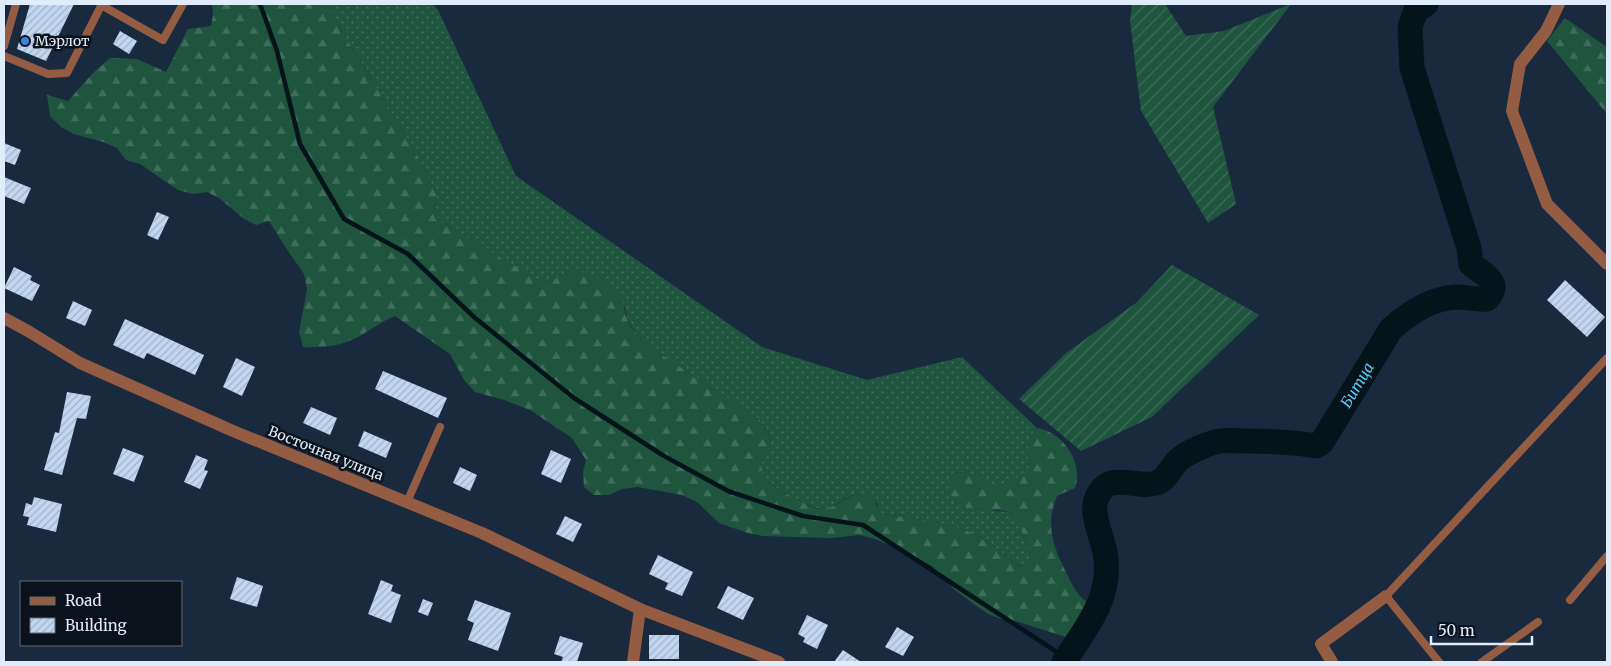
<svg xmlns="http://www.w3.org/2000/svg" width="1611" height="666" font-family="Merriweather,serif">
<style>
.grass{fill:url(#grass-dots)}
.forest{fill:url(#forest-firs)}
.garden{fill:url(#garden-furrows)}
.lines{fill:none;stroke-linecap:round;stroke-linejoin:round}
.stream{stroke:#05141a;stroke-width:4.5}
.river{stroke:#05141a;stroke-width:25}
.building{fill:url(#building-hatch)}
.service{stroke:#935c43;stroke-width:8}
.minor{stroke:#935c43;stroke-width:12}
.shop-dot{fill:#3f7fe0;stroke:#0b121b;stroke-width:2}
.labels{text-anchor:middle;dominant-baseline:central;stroke-width:5;stroke-linejoin:round;paint-order:stroke}
.poi-label{font-size:14px;fill:#e0ecf9;stroke:#0b121b;text-anchor:start}
.street-label{font-size:14px;fill:#e0ecf9;stroke:#0b121b}
.water-label{font-size:15px;font-style:italic;fill:#55cff8;stroke:#0b121b}
</style>
<defs>
<pattern id="grass-dots" width="8" height="8" patternUnits="userSpaceOnUse" patternTransform="scale(1.25)"><rect width="8" height="8" fill="#1f553f"/><path d="M2 2h.1M6 6h.1" fill="none" stroke="#3f6e5c" stroke-width="1.8" stroke-linecap="round"/></pattern>
<pattern id="forest-firs" width="22" height="20" patternUnits="userSpaceOnUse" patternTransform="scale(1.25)"><rect width="22" height="20" fill="#1f553f"/><path d="M5 1l3.5 6h-7zM16 11l3.5 6h-7z" fill="#3f6e5c"/></pattern>
<pattern id="garden-furrows" width="10" height="10" patternUnits="userSpaceOnUse" patternTransform="scale(1.25)"><rect width="10" height="10" fill="#1f553f"/><path d="M-1 1l2-2M0 10L10 0M9 11l2-2" fill="none" stroke="#3f6e5c"/></pattern>
<pattern id="building-hatch" width="6" height="6" patternUnits="userSpaceOnUse" patternTransform="scale(1.25)"><rect width="6" height="6" fill="#c0d6f1"/><path d="M-1 1l2-2M0 6l6-6M5 7l2-2" fill="none" stroke="#a1b2c8"/></pattern>
</defs>
<rect width="100%" height="100%" fill="#192a3e"/>
<path class="grass" d="M328 4H433L438 10 516 176 762 347 867 380 962 357 1037 428C1027 439 1027 453 1030 467 1024 472 1018 479 1012 482 993 491 981 474 963 472 960 472 955 473 952 473L955 502 976 509 1008 512 1016 519 1029 551 1031 561 1023 567C1008 561 999 548 985 540 957 522 912 519 879 513L877 503 859 494C856 495 851 496 848 497 839 501 831 511 820 509 812 507 803 502 795 498 770 486 748 473 771 444L769 435 759 419 644 343C635 331 626 323 625 307L567 274 548 282 535 279 440 221 434 213 437 194C428 181 424 166 416 153 393 116 371 78 348 41 340 29 335 16 328 4Z"/>
<g class="forest">
<path d="M212 4H328C335 16 340 29 348 41 371 78 393 116 416 153 424 166 428 181 437 194L434 213 440 221 536 279 548 282 567 274 577 271 588 273 598 277 622 298 626 317 631 327 644 343 759 419 769 435 771 444C748 473 771 487 795 498 803 502 812 508 820 509 837 511 847 490 867 495 875 497 877 506 879 513 912 519 957 522 985 540 999 548 1007 561 1023 567L1031 561C1029 550 1018 517 1008 512 1001 509 992 511 985 510 961 508 940 501 952 473 955 473 960 472 963 472 981 473 993 491 1012 482 1018 479 1024 472 1030 467 1027 451 1026 441 1037 428 1063 432 1084 463 1075 488L1057 496C1045 525 1053 546 1066 572 1073 587 1078 597 1092 606L1069 638 1015 621 1001 619 988 614 975 605 954 589 932 566 904 551 875 539 859 535 831 538 763 536 748 533 719 523 697 502 682 495 638 487 622 489 609 495H594L584 487 583 472 586 460 572 438 530 410 504 400 475 392 464 380 450 354 395 316C382 321 372 329 360 336 342 346 323 348 303 347L299 332 307 289 304 274 286 248 269 221 256 225 244 219 219 198 207 192 193 194 178 190 140 164 126 160 117 148 103 142 74 134 61 127 50 116 47 95 68 101 93 73 110 58 137 59 166 72 188 29 211 26 213 15Z"/>
<polygon points="1565,18 1607,47 1607,114 1547,41"/>
</g>
<g class="garden">
<polygon points="1132,4 1165,4 1186,36 1224,31 1291,4 1213,107 1236,204 1208,223 1141,111 1130,21"/>
<polygon points="1172,265 1259,315 1152,417 1081,451 1019,399 1066,353 1136,303"/>
</g>
<g class="lines">
<polyline class="stream" points="260,4 277,51 300,144 344,219 408,254 474,317 574,398 664,456 728,491 803,516 863,525 1066,658"/>
<path class="river" d="M1064 662C1087 626 1113 597 1105 552 1102 538 1091 512 1096 500 1108 468 1135 490 1156 483 1168 480 1171 464 1182 457 1191 451 1211 442 1221 441 1229 440 1239 441 1247 441 1271 441 1293 442 1316 446L1322 442 1391 329C1409 313 1431 298 1456 297 1467 297 1477 300 1487 299 1503 282 1483 274 1471 264L1469 248 1412 68 1410 27 1415 12 1426 4"/>
</g>
<g class="building">
<polygon points="30,4 74,4 46,61 17,49"/>
<polygon points="120,31 137,41 129,54 113,44"/>
<polygon points="4,143 21,150 15,165 4,161"/>
<polygon points="4,177 31,188 24,204 4,196"/>
<polygon points="157,212 169,217 158,240 147,235"/>
<polygon points="14,267 32,276 30,280 40,285 32,301 4,288"/>
<polygon points="1565,280 1605,317 1587,337 1547,300"/>
<polygon points="73,301 92,310 85,326 66,318"/>
<polygon points="125,319 204,355 195,375 147,353 144,359 113,345"/>
<polygon points="236,358 255,367 242,396 223,387"/>
<polygon points="383,371 447,398 438,418 375,389"/>
<polygon points="67,392 91,396 86,419 77,418 62,475 44,470 55,432 59,433"/>
<polygon points="311,407 337,418 330,435 303,423"/>
<polygon points="364,431 392,443 386,458 358,446"/>
<polygon points="123,448 144,456 134,482 113,474"/>
<polygon points="551,450 571,459 561,483 541,474"/>
<polygon points="196,455 208,460 204,470 208,471 200,489 184,482"/>
<polygon points="460,467 477,475 470,491 453,483"/>
<polygon points="34,497 62,504 56,532 27,525 29,517 23,516 26,503 32,505"/>
<polygon points="565,516 582,524 573,542 556,534"/>
<polygon points="658,555 693,572 682,596 665,589 668,583 649,574"/>
<polygon points="237,577 263,586 257,607 230,599"/>
<polygon points="381,580 393,585 391,591 401,595 391,623 368,614"/>
<polygon points="728,586 754,598 743,620 717,608"/>
<polygon points="423,599 433,603 428,616 418,612"/>
<polygon points="475,600 511,613 498,651 468,640 474,623 467,620"/>
<polygon points="807,615 828,625 817,649 803,642 805,638 798,634"/>
<polygon points="897,627 914,637 903,656 885,647"/>
<rect x="649" y="635" width="30" height="24"/>
<polygon points="560,636 583,643 577,662 561,662 563,657 554,654"/>
<polygon points="843,650 861,662 834,662"/>
</g>
<g class="lines">
<g class="service">
<polyline points="101,5 163,40 183,4"/>
<polyline points="4,46 16,4"/>
<polyline points="4,56 48,74 67,73 102,4"/>
<polyline points="407,502 440,427"/>
<polyline points="1570,600 1607,556"/>
<polyline points="1439,662 1386,596 1607,358"/>
<polyline points="1482,662 1538,622"/>
</g>
<g class="minor">
<polyline points="1559,4 1546,31 1520,64 1512,111 1547,204 1607,264"/>
<polyline points="4,318 28,331 80,363 233,431 482,533 640,609 779,662"/>
<polyline points="633,662 640,609"/>
<polyline points="1332,662 1321,644 1386,596"/>
</g>
</g>
<circle class="shop-dot" cx="25" cy="41" r="5"/>
<g class="labels">
<g class="poi-label">
<text x="35" y="41">Мэрлот</text>
</g>
<g class="street-label">
<text transform="translate(326 453) rotate(22)">Восточная улица</text>
</g>
<g class="water-label">
<text transform="translate(1357 385) rotate(-59)">Битца</text>
</g>
</g>
<rect width="1611" height="666" fill="none" stroke="#e0ecf9" stroke-width="10"/>
<rect x="20" y="581" width="162" height="65" fill="#0b121b" stroke="#606974"/>
<rect x="30" y="597" width="25" height="8" fill="#935c43" stroke="#606974"/>
<text x="65" y="606" font-size="15" fill="#e0ecf9">Road</text>
<rect x="30" y="618" width="25" height="15" fill="url(#building-hatch)" stroke="#606974"/>
<text x="65" y="631" font-size="15" fill="#e0ecf9">Building</text>
<path d="M1431 636v8h101v-8" fill="none" stroke="#e0ecf9" stroke-width="2.5"/>
<text x="1438" y="636" font-size="15" fill="#e0ecf9" stroke="#0b121b" stroke-width="4" paint-order="stroke">50 m</text>
</svg>
